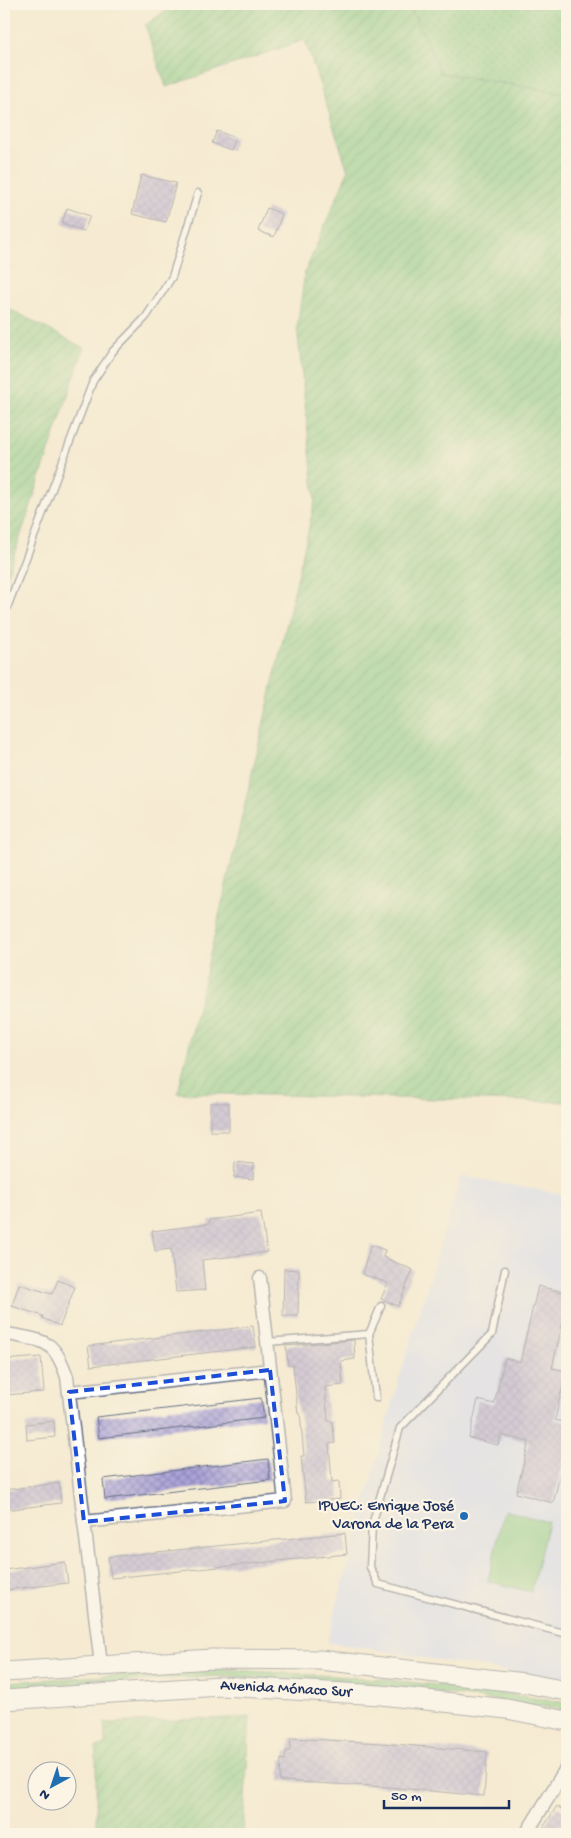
<svg xmlns="http://www.w3.org/2000/svg" width="571" height="1838" font-family="'Gochi Hand',sans-serif">
<style>
.built{fill:#d0daf9}
.grass{fill:url(#grass-tufts);stroke:#4e7c71}
.park{fill:url(#park-dots);stroke:#4e7c71}
.garden{fill:url(#garden-furrows);stroke:#4e7c71}
.pitch{fill:#82c984;stroke:#4e7c71}
.building{fill:url(#building-cross-hatch)}
.lines{fill:none;stroke-linecap:round;stroke-linejoin:round}
.service-casing{stroke:#677187;stroke-width:9}
.minor-casing{stroke:#677187;stroke-width:15}
.secondary-casing{stroke:#677187;stroke-width:21}
.service{stroke:#fff;stroke-width:6}
.minor{stroke:#fff;stroke-width:12}
.secondary{stroke:#fff;stroke-width:19}
.marked{fill:none;stroke:#1d4ed8;stroke-width:4;stroke-dasharray:10 6;stroke-linejoin:round}
.poi-dot{fill:#1f6fb2;stroke:#fcf5e5;stroke-width:2}
.labels{text-anchor:middle;dominant-baseline:central;stroke-width:4.5;stroke-linejoin:round;paint-order:stroke}
.poi-label{font-size:16px;fill:#1b2f5e;stroke:#fcf5e5;text-anchor:end}
.street-label{font-size:16px;fill:#1b2f5e;stroke:#fcf5e5}
</style>
<defs>
<pattern id="grass-tufts" width="24" height="20" patternUnits="userSpaceOnUse" patternTransform="scale(1.25)"><rect width="24" height="20" fill="#82c984"/><path d="M3 7l-1-3M5 7V3M7 7l1-3M15 17l-1-3M17 17v-4M19 17l1-3" fill="none" stroke="#6aa46f"/></pattern>
<pattern id="park-dots" width="8" height="8" patternUnits="userSpaceOnUse" patternTransform="scale(1.25)"><rect width="8" height="8" fill="#82c984"/><path d="M2 2h.1M6 6h.1" fill="none" stroke="#6aa46f" stroke-width="1.8" stroke-linecap="round"/></pattern>
<pattern id="garden-furrows" width="10" height="10" patternUnits="userSpaceOnUse" patternTransform="scale(1.25)"><rect width="10" height="10" fill="#82c984"/><path d="M-1 1l2-2M0 10L10 0M9 11l2-2" fill="none" stroke="#6aa46f"/></pattern>
<pattern id="building-cross-hatch" width="8" height="8" patternUnits="userSpaceOnUse" patternTransform="scale(1.25)"><rect width="8" height="8" fill="#aba3d8"/><path d="M0 0l8 8M0 8l8-8" fill="none" stroke="#8a85b2"/></pattern>
</defs>
<rect width="100%" height="100%" fill="#fcf5e5"/>
<filter id="ink" filterUnits="userSpaceOnUse"><feTurbulence type="fractalNoise" baseFrequency=".02" numOctaves="2"/><feDisplacementMap in="SourceGraphic" scale="10" xChannelSelector="R" yChannelSelector="G"/><feConvolveMatrix kernelMatrix="1 2 1 2 8 2 1 2 1" color-interpolation-filters="sRGB"/></filter>
<filter id="wash" filterUnits="userSpaceOnUse"><feTurbulence type="fractalNoise" baseFrequency=".0096" numOctaves="4" result="noise"/><feDisplacementMap in="SourceGraphic" scale="20" xChannelSelector="R" yChannelSelector="G"/><feGaussianBlur stdDeviation="1.12" result="paint"/><feColorMatrix in="noise" values="0 0 0 0 0 0 0 0 0 0 0 0 0 0 0 0 0 1.4 0 .05"/><feComposite in="paint" operator="in"/></filter>
<g filter="url(#wash)">
<rect width="100%" height="100%" fill="#f5ebd2"/>
<polygon class="built" points="461,1176 567,1195 567,1681 327,1642 396,1389"/>
<polygon class="grass" points="221,1669 380,1679 474,1689 567,1703 567,1710 378,1685 218,1676 4,1689 4,1682"/>
<polygon class="park" points="409,4 567,4 567,94 441,73"/>
<g class="garden">
<polygon points="176,4 409,4 441,73 567,94 567,1102 178,1093 315,501 297,327 305,272 348,171 305,40 166,87 145,25"/>
<polygon points="4,306 84,348 4,585"/>
<polygon points="250,1717 243,1834 96,1834 96,1747 105,1744 104,1723"/>
</g>
<polygon class="pitch" points="504,1510 548,1522 531,1592 488,1581"/>
<g id="blocks">
<g class="building">
<polygon points="217,131 236,138 231,150 212,143"/>
<polygon points="141,175 176,183 166,222 132,214"/>
<polygon points="67,208 90,216 84,231 62,223"/>
<polygon points="267,208 282,214 274,237 258,231"/>
<rect x="210" y="1103" width="19" height="28"/>
<polygon points="235,1162 254,1164 253,1179 234,1177"/>
<polygon points="261,1213 267,1252 202,1260 205,1290 176,1292 171,1249 155,1251 152,1231 209,1224 209,1220"/>
<polygon points="371,1245 385,1250 383,1257 413,1270 398,1306 381,1299 388,1283 362,1274"/>
<polygon points="284,1269 299,1270 298,1316 283,1316"/>
<polygon points="58,1280 75,1287 60,1326 42,1318 43,1316 12,1306 19,1284 52,1294"/>
<polygon points="538,1286 567,1293 567,1304 552,1368 566,1371 555,1420 567,1423 567,1447 553,1503 516,1493 529,1442 501,1435 498,1445 469,1438 478,1400 494,1404 505,1358 520,1362"/>
<polygon points="253,1326 256,1347 91,1366 88,1346"/>
<polygon points="354,1340 355,1359 341,1361 343,1385 325,1387 328,1421 332,1421 335,1443 329,1444 332,1482 339,1481 340,1499 306,1502 301,1456 304,1456 300,1413 298,1414 293,1365 288,1365 286,1346"/>
<polygon points="41,1357 44,1392 4,1395 4,1360"/>
<polygon points="261,1398 264,1418 99,1438 96,1417"/>
<polygon points="54,1421 55,1437 27,1440 26,1424"/>
<polygon points="268,1459 270,1480 105,1499 103,1479"/>
<polygon points="59,1483 61,1503 4,1510 4,1490"/>
<polygon points="345,1533 347,1554 111,1578 108,1557"/>
<polygon points="65,1562 68,1583 4,1590 4,1570"/>
<polygon points="291,1738 381,1743 487,1752 484,1796 388,1787 280,1781 281,1759 285,1760 286,1751 290,1751"/>
<polygon points="557,1806 567,1813 567,1834 539,1834"/>
</g>
</g>
</g>
<g filter="url(#ink)">
<use href="#blocks" fill-opacity="0" stroke="#677187" stroke-width="1"/>
<g class="lines">
<g class="service-casing">
<g id="service">
<polyline points="4,616 93,381 113,351 146,317 172,277 198,193"/>
<polyline points="505,1270 492,1334 400,1428 372,1525 370,1567 378,1584 567,1634"/>
<polyline points="267,1342 369,1334"/>
<polyline points="376,1398 369,1334 381,1306"/>
</g>
</g>
<g class="minor-casing">
<g id="minor">
<path d="M4 1333C43 1342 53 1336 67 1377L101 1665"/>
<polyline points="69,1392 270,1370"/>
<polyline points="84,1522 285,1501 260,1278"/>
<polyline points="526,1834 567,1767"/>
</g>
</g>
<g class="secondary-casing">
<g id="secondary">
<polyline points="4,1672 212,1659 320,1660 525,1683 567,1691"/>
<polyline points="4,1700 221,1686 381,1695 507,1709 567,1721"/>
</g>
</g>
<use href="#service" class="service"/>
<use href="#minor" class="minor"/>
<use href="#secondary" class="secondary"/>
</g>
</g>
<path d="M0 0H571V1838H0ZM270 1370 285 1501 84 1522 69 1392Z" fill="#f5ebd2" fill-opacity=".55" fill-rule="evenodd"/>
<path class="marked" d="M270 1370 285 1501 84 1522 69 1392Z"/>
<circle class="poi-dot" cx="464" cy="1516" r="5"/>
<g class="labels">
<g class="poi-label">
<text x="454" y="1507">IPUEC: Enrique José<tspan x="454" dy="18">Varona de la Pera</tspan></text>
</g>
<g class="street-label">
<text transform="translate(286 1690) rotate(3)">Avenida Mónaco Sur</text>
</g>
</g>
<rect width="571" height="1838" fill="none" stroke="#fcf5e5" stroke-width="20"/>
<g transform="translate(52 1786) rotate(220)"><circle r="24" fill="#fcf5e5" stroke="#a2a6af"/>
<path d="M0-4L9 19L0 12L-9 19Z" fill="#1f6fb2"/>
<text y="-8" font-size="14" font-weight="bold" text-anchor="middle" fill="#1b2f5e">N</text>
</g>
<path d="M384 1800v8h125v-8" fill="none" stroke="#1b2f5e" stroke-width="2.5"/>
<text x="391" y="1800" font-size="15" fill="#1b2f5e" stroke="#fcf5e5" stroke-width="4" paint-order="stroke">50 m</text>
</svg>
